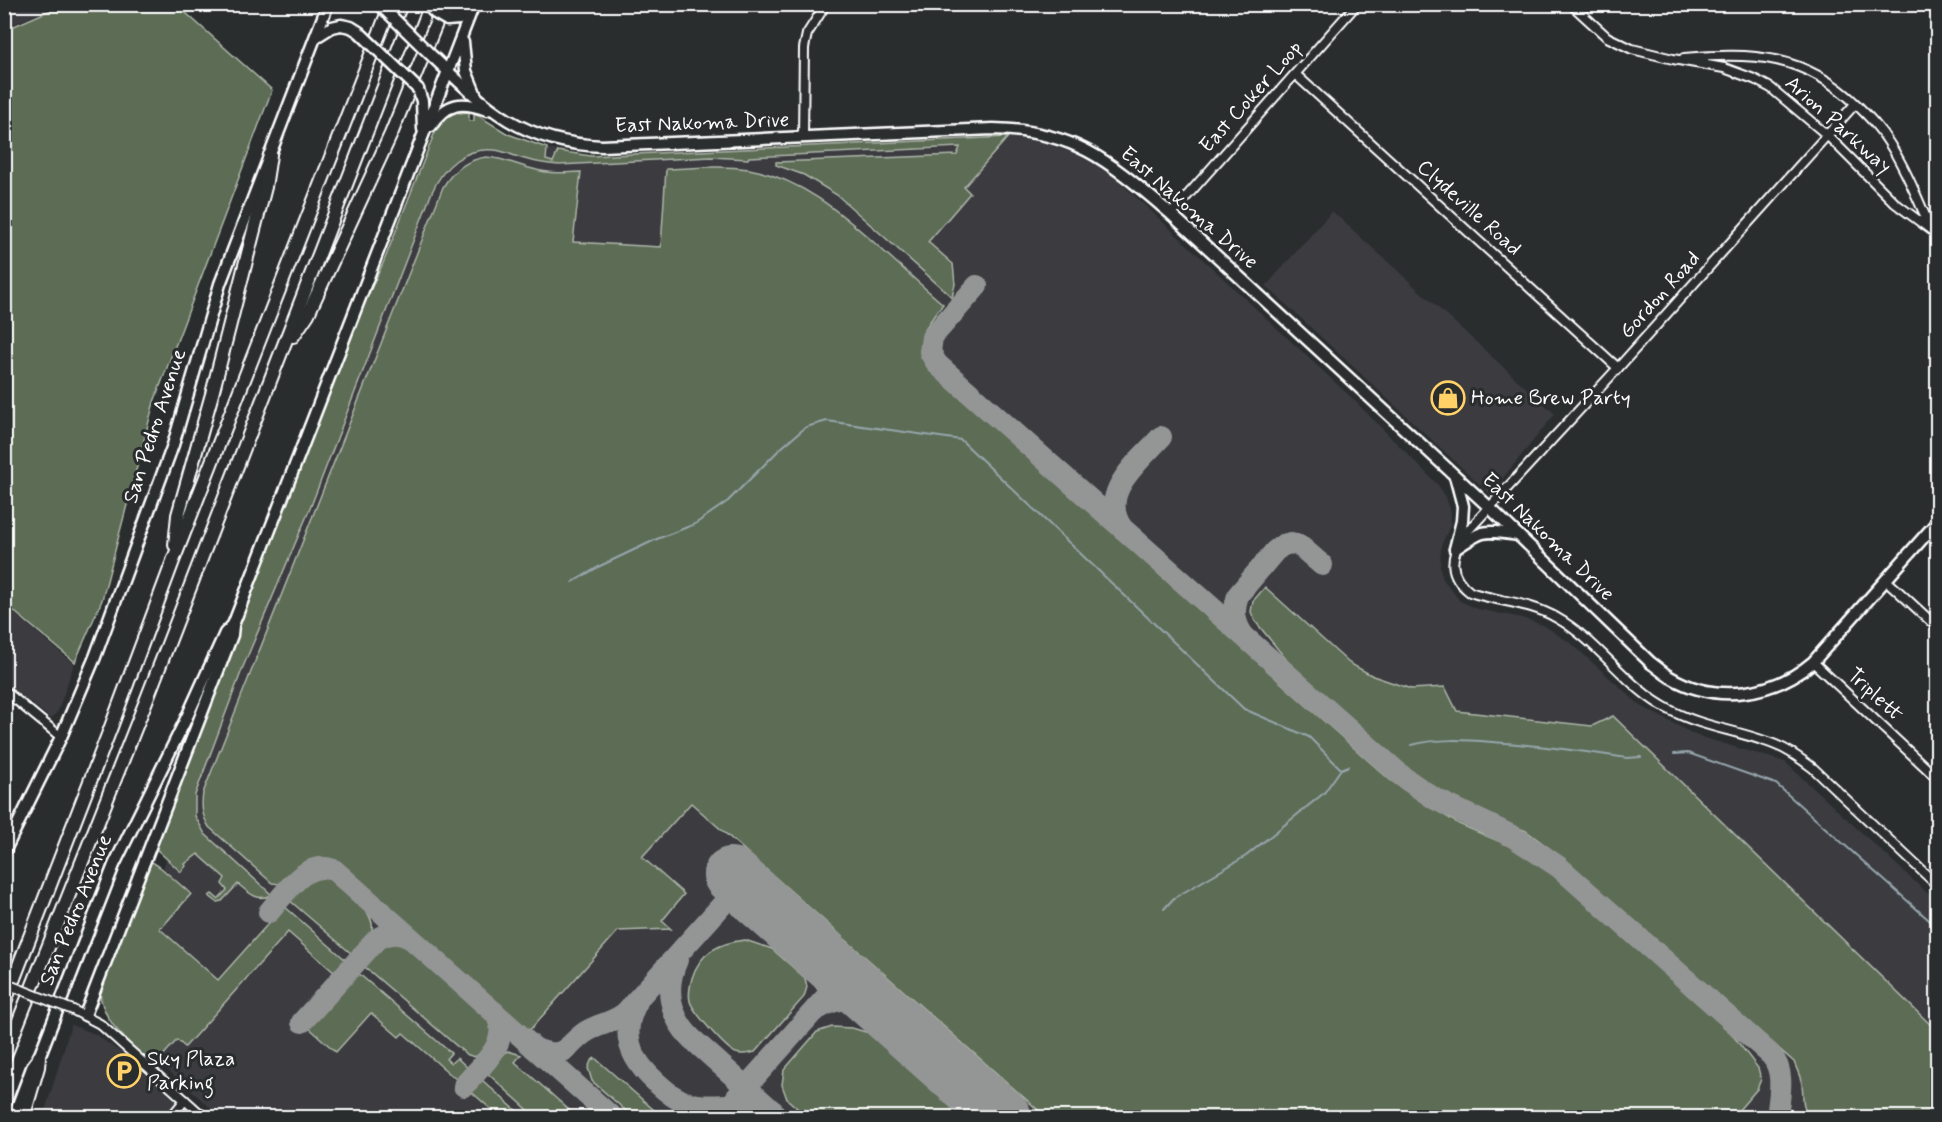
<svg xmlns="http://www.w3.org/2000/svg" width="1942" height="1122" font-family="Mynerve,sans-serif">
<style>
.built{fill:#3a3b41}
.green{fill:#5d6c55;stroke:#aeb6aa;stroke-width:1.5}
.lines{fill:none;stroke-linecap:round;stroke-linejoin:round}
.stream{stroke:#96a6ac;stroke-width:2}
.taxiway{stroke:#949696;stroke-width:22}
.runway{stroke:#949696;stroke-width:56}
.minor-casing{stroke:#fff;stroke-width:12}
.major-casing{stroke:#fff;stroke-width:15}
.highway-casing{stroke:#fff;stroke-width:16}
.minor{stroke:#2a2d2e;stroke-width:8}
.major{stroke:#2a2d2e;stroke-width:10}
.highway{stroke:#2a2d2e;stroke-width:12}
.minor-bridge-casing{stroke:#fff;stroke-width:12;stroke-linecap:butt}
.major-bridge-casing{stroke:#fff;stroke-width:15;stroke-linecap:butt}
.minor-bridge{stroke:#2a2d2e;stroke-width:8}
.major-bridge{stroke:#2a2d2e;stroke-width:10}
.labels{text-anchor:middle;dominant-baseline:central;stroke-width:6;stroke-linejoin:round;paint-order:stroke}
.street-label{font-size:21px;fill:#fff;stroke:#2a2d2e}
.poi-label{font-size:21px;fill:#fff;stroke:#2a2d2e;text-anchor:start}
</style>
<rect width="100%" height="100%" fill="#2a2d2e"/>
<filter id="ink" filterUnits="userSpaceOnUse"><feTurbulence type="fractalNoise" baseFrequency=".0167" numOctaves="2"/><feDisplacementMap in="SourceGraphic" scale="12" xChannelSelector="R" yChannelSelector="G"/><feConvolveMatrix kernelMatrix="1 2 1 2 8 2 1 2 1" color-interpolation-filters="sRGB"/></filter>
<g filter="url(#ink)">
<g class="built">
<polygon points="5,4 58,4 58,5 5,28"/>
<polygon points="486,120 525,143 583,157 1001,137 1032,139 1072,152 1108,171 1353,399 1438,485 1446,497 1451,512 1450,526 1441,546 1440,568 1443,579 1460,601 1478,609 1522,618 1543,625 1572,644 1641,706 1695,735 1785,762 1937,902 1937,1117 221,1117 122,1030 117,989 444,129"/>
<polygon points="1332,211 1555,414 1490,494 1266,286"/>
<polygon points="5,605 74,664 58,711 51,719 5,682"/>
<polygon points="71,1025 95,1034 123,1054 194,1117 43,1118"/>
</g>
<g class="green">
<polygon points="62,5 177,5 272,90 154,402 102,600 75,662 4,603 5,30"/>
<path d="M457 111 459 113 469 112V121H474V113L508 134 547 148 546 160 553 162 558 151 591 156 1008 137 964 187 970 193 928 242 953 264 955 284 952 297 837 195 804 175 776 165V162L957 155 960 147 749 157 748 159 711 157 559 165C546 164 534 162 521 158 512 155 504 151 494 150 464 147 443 167 432 192L311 506 243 667 195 795V816L205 834 272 895C257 902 249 893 238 884L222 901 217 902 209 896 212 894 218 899 227 890 222 884 225 878 198 854 185 864 186 866 181 872 154 847 357 319 384 261 436 129 445 116Z"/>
<path d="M486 157C503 158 517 165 533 169 549 174 565 173 581 172L573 242 661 247 666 169C693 168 721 165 749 169 801 179 839 211 878 246 899 265 921 285 943 304 925 328 914 338 928 368L1390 780 1419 800 1459 824 1519 850 1549 871 1731 1033 1758 1068 1761 1079 1757 1089 1732 1118 1046 1117 691 803 642 857 684 894 662 921 671 929 618 931 528 1032 343 867C327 858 308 857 294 870 289 875 286 880 281 884L272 883 209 827C202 815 201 807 203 793L443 187C453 170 466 160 486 157Z"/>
<path d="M1265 587 1349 663 1373 676 1411 689 1445 687 1457 711 1592 726 1613 716 1937 1031V1117H1809C1801 1106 1804 1098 1802 1085 1801 1077 1797 1070 1794 1062L1567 861 1526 831 1477 811 1438 792 1407 769 1294 669 1255 621 1251 612 1253 601Z"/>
<path d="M152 862 160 867 191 894 163 926 160 927V929L218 980 284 906 347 961 336 974 288 932 185 1047 177 1040 159 1060 154 1057 150 1062C130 1043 100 1021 100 990L147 864Z"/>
<path d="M319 875C335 877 376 911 372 929 369 939 360 947 353 955L289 900 308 879Z"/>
<path d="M395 940 400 941 412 949 489 1019C497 1034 489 1051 474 1057L466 1054 365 967 364 962 381 944Z"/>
<path d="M745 940 772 949 805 978 807 987 804 997 755 1052C748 1054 743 1055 736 1053 727 1050 693 1012 690 1001 688 994 690 986 692 978 700 952 719 943 745 940Z"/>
<polygon points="358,973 451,1053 446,1059 451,1063 457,1058 468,1068 458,1081 403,1033 399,1037 371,1013 336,1052 307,1026 353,974"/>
<polygon points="832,1027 852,1028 869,1033 964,1117 807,1117 787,1099 782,1085 784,1070 817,1032"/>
<polygon points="508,1051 521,1055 515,1062 577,1117 536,1117 486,1072 486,1069 499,1055"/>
<polygon points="595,1058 662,1117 633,1117 592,1081 588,1068 591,1061"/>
<polygon points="482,1080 520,1114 518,1117 500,1117 468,1089 476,1081"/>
</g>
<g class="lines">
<g class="stream">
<polyline points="573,582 600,566 657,539 695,524 728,501 781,448 806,427 827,421 961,440 1244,709 1309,737 1341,769"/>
<path d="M1412 745C1438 738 1466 740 1492 742 1537 745 1582 751 1627 758L1641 757"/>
<polyline points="1674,754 1688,753 1776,784 1938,928"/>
<polyline points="1164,909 1174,898 1246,856 1324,793 1341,769 1349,766"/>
</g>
<g class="taxiway">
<path d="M977 286 932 337 930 352 937 364 1403 777 1435 799 1512 836 1559 867 1771 1055C1786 1072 1779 1097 1777 1118"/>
<path d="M1122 528C1097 493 1139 462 1161 437"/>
<path d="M1243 635C1234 622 1233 610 1238 595L1275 551 1283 545 1291 543 1299 545 1322 565"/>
<path d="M269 912C286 893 305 859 334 870L613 1118"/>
<path d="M677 960C664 988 670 1017 691 1038L768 1107"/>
<path d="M637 1002C619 1034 631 1060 657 1083 667 1092 677 1101 692 1104 720 1110 746 1097 773 1111"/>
<path d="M816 1010C848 990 863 1001 891 1017"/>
<path d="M302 1022 377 939C388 932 399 932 410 938"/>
<path d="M534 1048C569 1064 567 1040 591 1029 603 1023 614 1022 625 1013L741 884"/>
<path d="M464 1086C481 1065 515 1040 494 1012"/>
<polyline points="736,1098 845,976"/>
</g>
<polyline class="runway" points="731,875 1004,1118"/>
<g class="minor-casing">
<g id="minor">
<polyline points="1571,4 1607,37 1632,49 1673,59 1724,68 1754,79 1771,88 1827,135 1895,203 1938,235"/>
<path d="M1684 58C1752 52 1805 54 1857 105 1869 117 1880 128 1889 143 1906 169 1918 200 1931 229"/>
<polyline points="1295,74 1618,368"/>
<path d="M1855 104 1618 368 1463 536C1450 557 1448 575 1470 592 1499 602 1530 602 1557 618 1600 642 1626 688 1670 710 1704 728 1743 731 1778 746 1791 751 1802 760 1813 768L1938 886"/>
<polyline points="803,138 804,48 807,34 826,4"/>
<polyline points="1171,214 1357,4"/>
<polyline points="1886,580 1938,628"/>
<polyline points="1813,662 1938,779"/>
<polyline points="4,690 61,737"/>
<polyline points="73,1010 100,1024 205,1118"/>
<polyline points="170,1118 185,1100"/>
</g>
</g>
<g class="major-casing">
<g id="major">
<polyline points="447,20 459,19 471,11"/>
<polyline points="316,37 332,27 341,25"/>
<polyline points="463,42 466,71 475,93"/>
<path d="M433 57C487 109 523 143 602 146L993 129C1076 130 1111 163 1171 214L1489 507 1651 663C1657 667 1663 673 1670 677 1716 704 1773 696 1813 662L1938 521"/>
<polyline points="418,89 422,101 423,129"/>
<path d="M431 126C447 102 462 101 487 110"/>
<polyline points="1455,476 1463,506 1462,521 1455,549"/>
<path d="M1455 549C1484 529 1483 530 1518 535"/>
<polyline points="4,852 61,737 95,657 173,445 220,284 328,4"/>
<polyline points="85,1015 232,635 233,625 474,4"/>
<polyline points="13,1118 33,1065 39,1057 114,865 186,719 225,633 233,625"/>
</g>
</g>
<g class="highway-casing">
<g id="highway">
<polyline points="293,336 308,314 391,134 444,4"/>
<polyline points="175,545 178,515 212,394 265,187 270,155"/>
<polyline points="4,1004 111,727 173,561 391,4"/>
<polyline points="4,1058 146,701 416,4"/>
<polyline points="23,1118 38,1067 39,1057"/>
</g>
</g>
<use href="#minor" class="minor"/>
<use href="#major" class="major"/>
<use href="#highway" class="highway"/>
<g class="minor-bridge-casing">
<polyline id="minor-bridge" points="4,983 73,1010"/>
</g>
<g class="major-bridge-casing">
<g id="major-bridge">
<polyline points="379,4 433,57"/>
<polyline points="426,4 435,13 447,20"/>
<polyline points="341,25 351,27 359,32 418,89"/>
</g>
</g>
<use href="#minor-bridge" class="minor-bridge"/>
<use href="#major-bridge" class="major-bridge"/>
</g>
</g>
<defs>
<g id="shop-ring" transform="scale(1.725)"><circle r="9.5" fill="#2a2d2e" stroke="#ffd166" stroke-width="1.5"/><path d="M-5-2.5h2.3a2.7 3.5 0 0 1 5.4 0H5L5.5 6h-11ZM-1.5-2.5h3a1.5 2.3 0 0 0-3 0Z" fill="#ffd166"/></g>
<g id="parking-ring" transform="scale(1.725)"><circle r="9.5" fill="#2a2d2e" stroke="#ffd166" stroke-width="1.5"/><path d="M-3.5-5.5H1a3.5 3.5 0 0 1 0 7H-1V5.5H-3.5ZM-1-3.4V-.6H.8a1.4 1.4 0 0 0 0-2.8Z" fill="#ffd166"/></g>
</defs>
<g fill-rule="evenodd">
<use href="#shop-ring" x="1448" y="398"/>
<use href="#parking-ring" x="124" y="1071"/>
</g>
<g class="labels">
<g class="street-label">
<text transform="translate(1251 97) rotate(-48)">East Coker Loop</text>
<text transform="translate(702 123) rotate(-2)">East Nakoma Drive</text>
<text transform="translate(1838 125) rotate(42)">Arion Parkway</text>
<text transform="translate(1189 208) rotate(41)">East Nakoma Drive</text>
<text transform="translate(1469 208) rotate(42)">Clydeville Road</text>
<text transform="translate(1660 295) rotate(-48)">Gordon Road</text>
<text transform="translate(155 426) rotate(-72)">San Pedro Avenue</text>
<text transform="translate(1548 537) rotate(44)">East Nakoma Drive</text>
<text transform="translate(1875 695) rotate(43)">Triplett</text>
<text transform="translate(76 910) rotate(-68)">San Pedro Avenue</text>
</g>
<g class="poi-label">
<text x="1471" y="398">Home Brew Party</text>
<text x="147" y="1059">Sky Plaza<tspan x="147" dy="24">Parking</tspan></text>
</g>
</g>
<rect width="1942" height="1122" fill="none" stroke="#2a2d2e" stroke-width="24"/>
<rect x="12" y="12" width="1918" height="1098" fill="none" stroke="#fff" stroke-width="2" filter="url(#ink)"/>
</svg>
